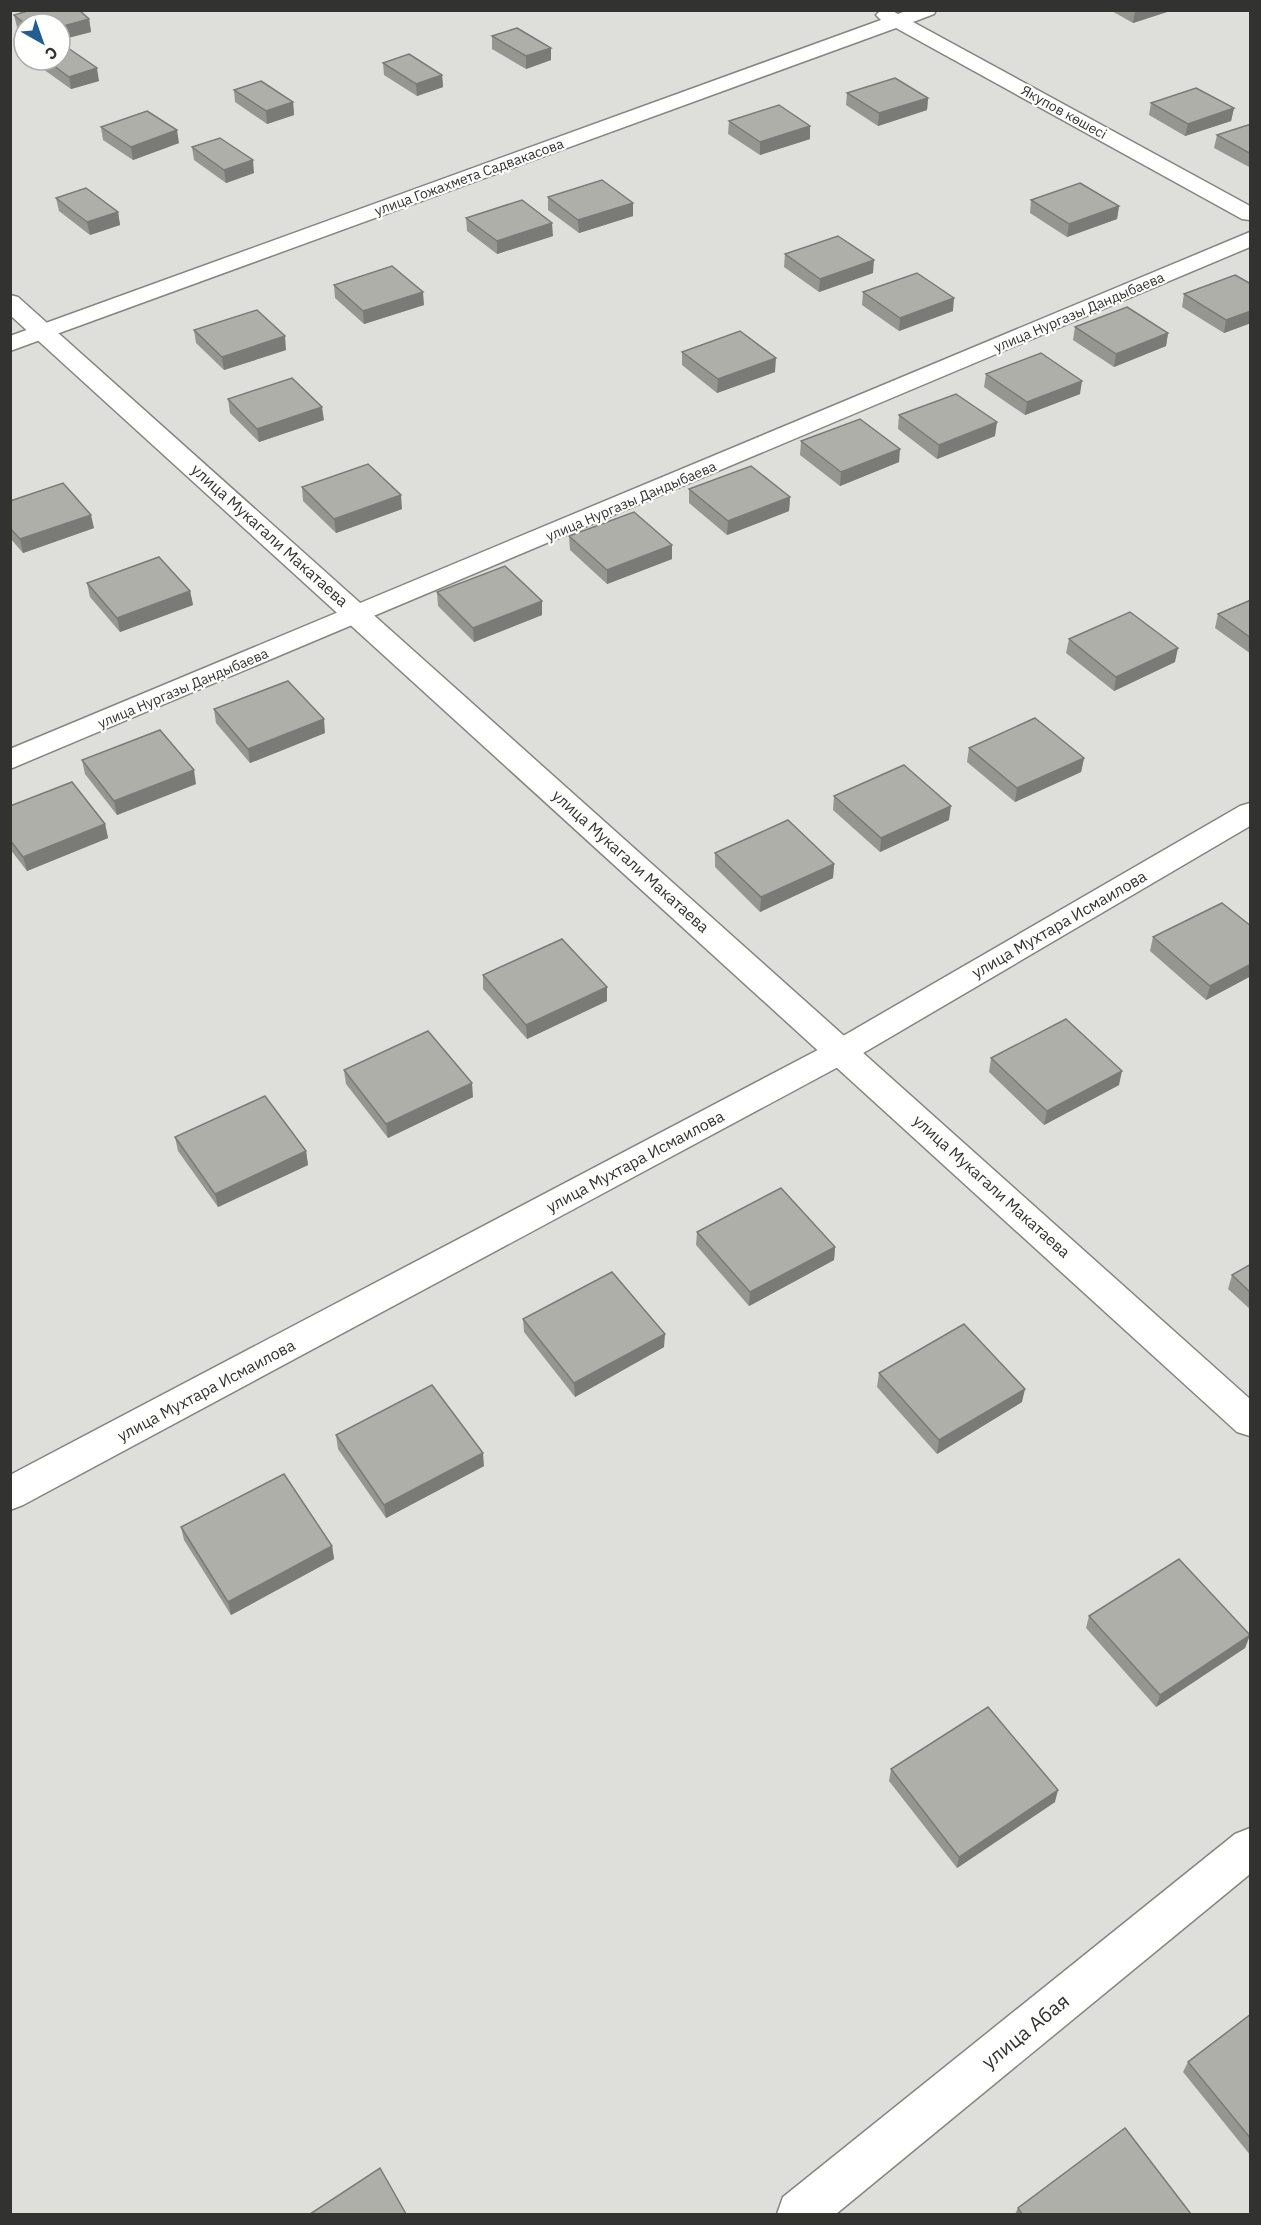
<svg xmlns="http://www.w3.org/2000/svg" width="1261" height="2225" font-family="'IBM Plex Sans',sans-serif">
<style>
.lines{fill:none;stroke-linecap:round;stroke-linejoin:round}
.street-casing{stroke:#858580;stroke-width:3}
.secondary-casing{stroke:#858580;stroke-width:3}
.street{fill:#fff;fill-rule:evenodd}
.secondary{fill:#fff;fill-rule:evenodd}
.wall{fill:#969691}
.shaded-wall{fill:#7a7a76}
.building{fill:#aeafa9;stroke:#7a7a76;stroke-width:1.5}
.labels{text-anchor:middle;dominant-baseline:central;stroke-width:4.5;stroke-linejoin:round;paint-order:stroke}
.far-street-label{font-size:14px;fill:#323330;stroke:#fffffe}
.street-label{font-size:16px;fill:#323330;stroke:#fffffe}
.near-street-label{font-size:20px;fill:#323330;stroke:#fffffe}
</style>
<rect width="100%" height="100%" fill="#dedfda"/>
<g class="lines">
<g class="street-casing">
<g id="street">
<polygon points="881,10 891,10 898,14 908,10 936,10 934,14 913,22 1250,206 1250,220 1242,219 896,28 10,351 10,336 881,20 876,15"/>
<polygon points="1250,232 1250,247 10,769 10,749"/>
<polygon points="1250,803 1250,826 853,1059 23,1505 10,1510 10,1475 831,1043 1240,806"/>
<polygon points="1250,1828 1250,1874 836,2214 777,2214 783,2197 1235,1834"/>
</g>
</g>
<g class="secondary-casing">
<polygon id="secondary" points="10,295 18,297 1250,1399 1250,1436 1237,1432 10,315"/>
</g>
<use href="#street" class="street"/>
<use href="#secondary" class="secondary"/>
</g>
<g class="wall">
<polygon points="31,10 79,10 89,19 91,32 60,40 60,24 24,24 24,33 17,27 14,15"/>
<polygon points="1110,10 1173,10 1133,23"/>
<polygon points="492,36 551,48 551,60 526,69 492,49"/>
<polygon points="41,60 60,60 99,81 71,89 43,69"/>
<polygon points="383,63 442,75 443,87 417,96 384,75"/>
<polygon points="234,90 293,102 294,115 267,124 235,102"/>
<polygon points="847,93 928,98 927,110 878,126 846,105"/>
<polygon points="1151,103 1234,108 1231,121 1185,136 1149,115"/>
<polygon points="729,121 810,139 760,155 728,134"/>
<polygon points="1251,124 1251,168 1214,148 1217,135"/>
<polygon points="101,127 179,143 133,160 103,140"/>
<polygon points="192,147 254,173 226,183 194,160"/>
<polygon points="548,197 633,216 579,233 548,210"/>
<polygon points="56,198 118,212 120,225 90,235 59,211"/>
<polygon points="1031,200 1119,206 1117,219 1067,237 1030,213"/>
<polygon points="466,218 553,236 497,254 467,231"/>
<polygon points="785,254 873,273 819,292 784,267"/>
<polygon points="1251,284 1251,323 1224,333 1182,307 1184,294"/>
<polygon points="334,285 424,305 364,324 335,298"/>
<polygon points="863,292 953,311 899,331 862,305"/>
<polygon points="1075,327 1168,333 1166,346 1114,367 1073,340"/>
<polygon points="194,330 286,350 224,370 196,343"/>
<polygon points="682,352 775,372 717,393 682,365"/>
<polygon points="986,374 1080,394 1025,415 984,387"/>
<polygon points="228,399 324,420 259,442 230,413"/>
<polygon points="899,415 995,436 937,459 898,429"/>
<polygon points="801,441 899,462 840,486 800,455"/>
<polygon points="302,487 402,509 336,533 303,501"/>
<polygon points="689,489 790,497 789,511 727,535 689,503"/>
<polygon points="10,501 94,528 23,553 10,538"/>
<polygon points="569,536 672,559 607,584 570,550"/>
<polygon points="87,583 190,591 193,605 120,632 90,597"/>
<polygon points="437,592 542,601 542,615 474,642 438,606"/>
<polygon points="1251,600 1251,654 1215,628 1218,614"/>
<polygon points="1069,639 1175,662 1114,691 1066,653"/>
<polygon points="214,709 325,733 250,763 216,723"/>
<polygon points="969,748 1084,758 1081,772 1015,802 967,762"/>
<polygon points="82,760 196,784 117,815 85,774"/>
<polygon points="834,796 949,820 880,852 833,810"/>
<polygon points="10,806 105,824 108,838 27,871 10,849"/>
<polygon points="715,853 834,864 833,878 760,912 715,867"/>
<polygon points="1251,926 1251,976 1206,1000 1150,951 1153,937"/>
<polygon points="483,975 607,1001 527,1039 483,989"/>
<polygon points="991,1058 1119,1085 1044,1125 989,1072"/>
<polygon points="344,1070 473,1097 388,1138 346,1084"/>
<polygon points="175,1137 306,1151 308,1165 218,1207 178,1151"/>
<polygon points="697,1232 835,1247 834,1260 749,1306 696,1245"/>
<polygon points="1251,1264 1251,1310 1228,1289 1232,1275"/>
<polygon points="523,1319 664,1347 575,1397 524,1332"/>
<polygon points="879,1373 1022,1402 937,1454 877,1387"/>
<polygon points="336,1435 484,1466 386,1518 338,1449"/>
<polygon points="181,1527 332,1546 334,1559 231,1615 184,1540"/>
<polygon points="1089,1616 1250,1635 1245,1648 1156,1707 1086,1628"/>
<polygon points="891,1769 1055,1802 957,1868 889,1781"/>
<polygon points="1251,2014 1251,2156 1183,2072 1188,2062"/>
<polygon points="1018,2208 1191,2214 1015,2214"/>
</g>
<g class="shaded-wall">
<polygon points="1137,10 1173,10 1133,23 1135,11"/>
<polygon points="89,19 91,32 60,40 60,27"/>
<polygon points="551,48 551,60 526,69 526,56"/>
<polygon points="97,68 99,81 71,89 69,77"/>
<polygon points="442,75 443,87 417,96 416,84"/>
<polygon points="928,98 927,110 878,126 879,113"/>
<polygon points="293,102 294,115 267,124 266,111"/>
<polygon points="1234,108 1231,121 1185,136 1188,124"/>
<polygon points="810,126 810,139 760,155 760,142"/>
<polygon points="177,130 179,143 133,160 131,147"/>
<polygon points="253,160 254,173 226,183 224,170"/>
<polygon points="633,203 633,216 579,233 578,220"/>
<polygon points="1119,206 1117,219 1067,237 1069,224"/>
<polygon points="118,212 120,225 90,235 87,222"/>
<polygon points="552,223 553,236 497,254 497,241"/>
<polygon points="874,260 873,273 819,292 820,279"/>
<polygon points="423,292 424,305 364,324 363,311"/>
<polygon points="954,298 953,311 899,331 900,318"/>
<polygon points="1251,311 1251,323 1224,333 1226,320"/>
<polygon points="1168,333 1166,346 1114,367 1116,354"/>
<polygon points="285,336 286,350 224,370 222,357"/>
<polygon points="776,358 775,372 717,393 718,379"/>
<polygon points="1082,381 1080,394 1025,415 1027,402"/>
<polygon points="322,407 324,420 259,442 257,429"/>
<polygon points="997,422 995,436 937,459 939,445"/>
<polygon points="900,449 899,462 840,486 841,472"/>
<polygon points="401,495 402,509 336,533 334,519"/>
<polygon points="790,497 789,511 727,535 728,521"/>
<polygon points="91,515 94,528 23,553 20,539"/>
<polygon points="672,545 672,559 607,584 607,570"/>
<polygon points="190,591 193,605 120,632 117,618"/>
<polygon points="542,601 542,615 474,642 473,628"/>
<polygon points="1178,648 1175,662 1114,691 1116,677"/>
<polygon points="324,719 325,733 250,763 248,749"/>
<polygon points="1084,758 1081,772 1015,802 1017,788"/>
<polygon points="194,770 196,784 117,815 114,801"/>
<polygon points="951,806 949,820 880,852 881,838"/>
<polygon points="105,824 108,838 27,871 23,857"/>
<polygon points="834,864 833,878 760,912 761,897"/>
<polygon points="1251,964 1251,976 1206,1000 1210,986"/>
<polygon points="607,987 607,1001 527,1039 526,1025"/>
<polygon points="1122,1071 1119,1085 1044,1125 1047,1111"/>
<polygon points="472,1083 473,1097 388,1138 386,1124"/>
<polygon points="306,1151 308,1165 218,1207 215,1194"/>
<polygon points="835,1247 834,1260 749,1306 750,1292"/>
<polygon points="665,1334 664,1347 575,1397 574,1383"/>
<polygon points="1025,1389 1022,1402 937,1454 939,1440"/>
<polygon points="483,1453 484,1466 386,1518 384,1505"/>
<polygon points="332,1546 334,1559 231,1615 228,1602"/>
<polygon points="1250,1635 1245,1648 1156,1707 1160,1695"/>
<polygon points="1058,1790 1055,1802 957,1868 959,1857"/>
</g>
<g class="building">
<polygon points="31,10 79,10 89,19 60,27 60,24 25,24 14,15"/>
<polygon points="517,28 551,48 526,56 492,36"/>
<polygon points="68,48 97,68 69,77 46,60 60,60 60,50"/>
<polygon points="409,54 442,75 416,84 383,63"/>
<polygon points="895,78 928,98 879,113 847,93"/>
<polygon points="261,81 293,102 266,111 234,90"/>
<polygon points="1196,88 1234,108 1188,124 1151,103"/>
<polygon points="779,105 810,126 760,142 729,121"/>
<polygon points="147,111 177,130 131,147 101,127"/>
<polygon points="1251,124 1251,154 1217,135"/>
<polygon points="220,138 253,160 224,170 192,147"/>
<polygon points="602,180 633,203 578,220 548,197"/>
<polygon points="1080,183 1119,206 1069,224 1031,200"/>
<polygon points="86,188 118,212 87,222 56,198"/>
<polygon points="522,200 552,223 497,241 466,218"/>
<polygon points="838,236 874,260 820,279 785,254"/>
<polygon points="392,266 423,292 363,311 334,285"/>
<polygon points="917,273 954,298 900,318 863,292"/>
<polygon points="1235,275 1251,284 1251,311 1226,320 1184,294"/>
<polygon points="1127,307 1168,333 1116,354 1075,327"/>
<polygon points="257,310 285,336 222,357 194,330"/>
<polygon points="740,331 776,358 718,379 682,352"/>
<polygon points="1041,353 1082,381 1027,402 986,374"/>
<polygon points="292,378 322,407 257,429 228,399"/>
<polygon points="956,394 997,422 939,445 899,415"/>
<polygon points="860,419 900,449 841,472 801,441"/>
<polygon points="368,464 401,495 334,519 302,487"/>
<polygon points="751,466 790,497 728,521 689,489"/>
<polygon points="63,483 91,515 20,539 10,528 10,501"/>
<polygon points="634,512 672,545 607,570 569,536"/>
<polygon points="159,557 190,591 117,618 87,583"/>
<polygon points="505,566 542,601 473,628 437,592"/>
<polygon points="1251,600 1251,638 1218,614"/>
<polygon points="1130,612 1178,648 1116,677 1069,639"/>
<polygon points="288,681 324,719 248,749 214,709"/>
<polygon points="1035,718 1084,758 1017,788 969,748"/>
<polygon points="160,730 194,770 114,801 82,760"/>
<polygon points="904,765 951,806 881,838 834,796"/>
<polygon points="72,782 105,824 23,857 10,840 10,806"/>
<polygon points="788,820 834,864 761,897 715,853"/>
<polygon points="1222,903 1251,926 1251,964 1210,986 1153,937"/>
<polygon points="562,939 607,987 526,1025 483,975"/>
<polygon points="1066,1019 1122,1071 1047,1111 991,1058"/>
<polygon points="428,1031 472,1083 386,1124 344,1070"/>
<polygon points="265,1096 306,1151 215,1194 175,1137"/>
<polygon points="781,1188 835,1247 750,1292 697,1232"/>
<polygon points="1251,1264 1251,1293 1232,1275"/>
<polygon points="612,1272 665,1334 574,1383 523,1319"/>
<polygon points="964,1324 1025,1389 939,1440 879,1373"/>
<polygon points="432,1385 483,1453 384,1505 336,1435"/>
<polygon points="284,1474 332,1546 228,1602 181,1527"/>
<polygon points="1179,1559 1250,1635 1160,1695 1089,1616"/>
<polygon points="988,1707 1058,1790 959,1857 891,1769"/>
<polygon points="1251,2014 1251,2139 1188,2062"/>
<polygon points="1125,2128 1191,2214 1022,2214 1018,2208"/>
<polygon points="380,2168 406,2214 310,2214"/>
</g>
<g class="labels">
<g class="far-street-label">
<text transform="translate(1064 112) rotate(29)">Якупов көшесі</text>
<text transform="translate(469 177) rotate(-20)">улица Гожахмета Садвакасова</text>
<text transform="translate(1079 312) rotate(-23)">улица Нургазы Дандыбаева</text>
<text transform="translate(631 501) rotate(-23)">улица Нургазы Дандыбаева</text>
<text transform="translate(183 688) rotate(-23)">улица Нургазы Дандыбаева</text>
</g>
<g class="street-label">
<text transform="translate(270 535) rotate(42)">улица Мукагали Макатаева</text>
<text transform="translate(631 861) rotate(42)">улица Мукагали Макатаева</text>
<text transform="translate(1059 924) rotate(-30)">улица Мухтара Исмаилова</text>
<text transform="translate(635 1161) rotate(-28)">улица Мухтара Исмаилова</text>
<text transform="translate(992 1186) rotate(42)">улица Мукагали Макатаева</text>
<text transform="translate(206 1390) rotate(-28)">улица Мухтара Исмаилова</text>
</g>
<g class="near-street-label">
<text transform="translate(1025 2031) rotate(-39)">улица Абая</text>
</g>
</g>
<rect width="1261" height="2225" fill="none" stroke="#323330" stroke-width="24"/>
<g transform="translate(42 42) rotate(140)"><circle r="28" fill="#fffffe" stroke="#adadac" stroke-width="1.5"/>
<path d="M0-4.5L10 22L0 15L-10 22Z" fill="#205e94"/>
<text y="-9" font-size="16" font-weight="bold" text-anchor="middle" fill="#323330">С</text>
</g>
</svg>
